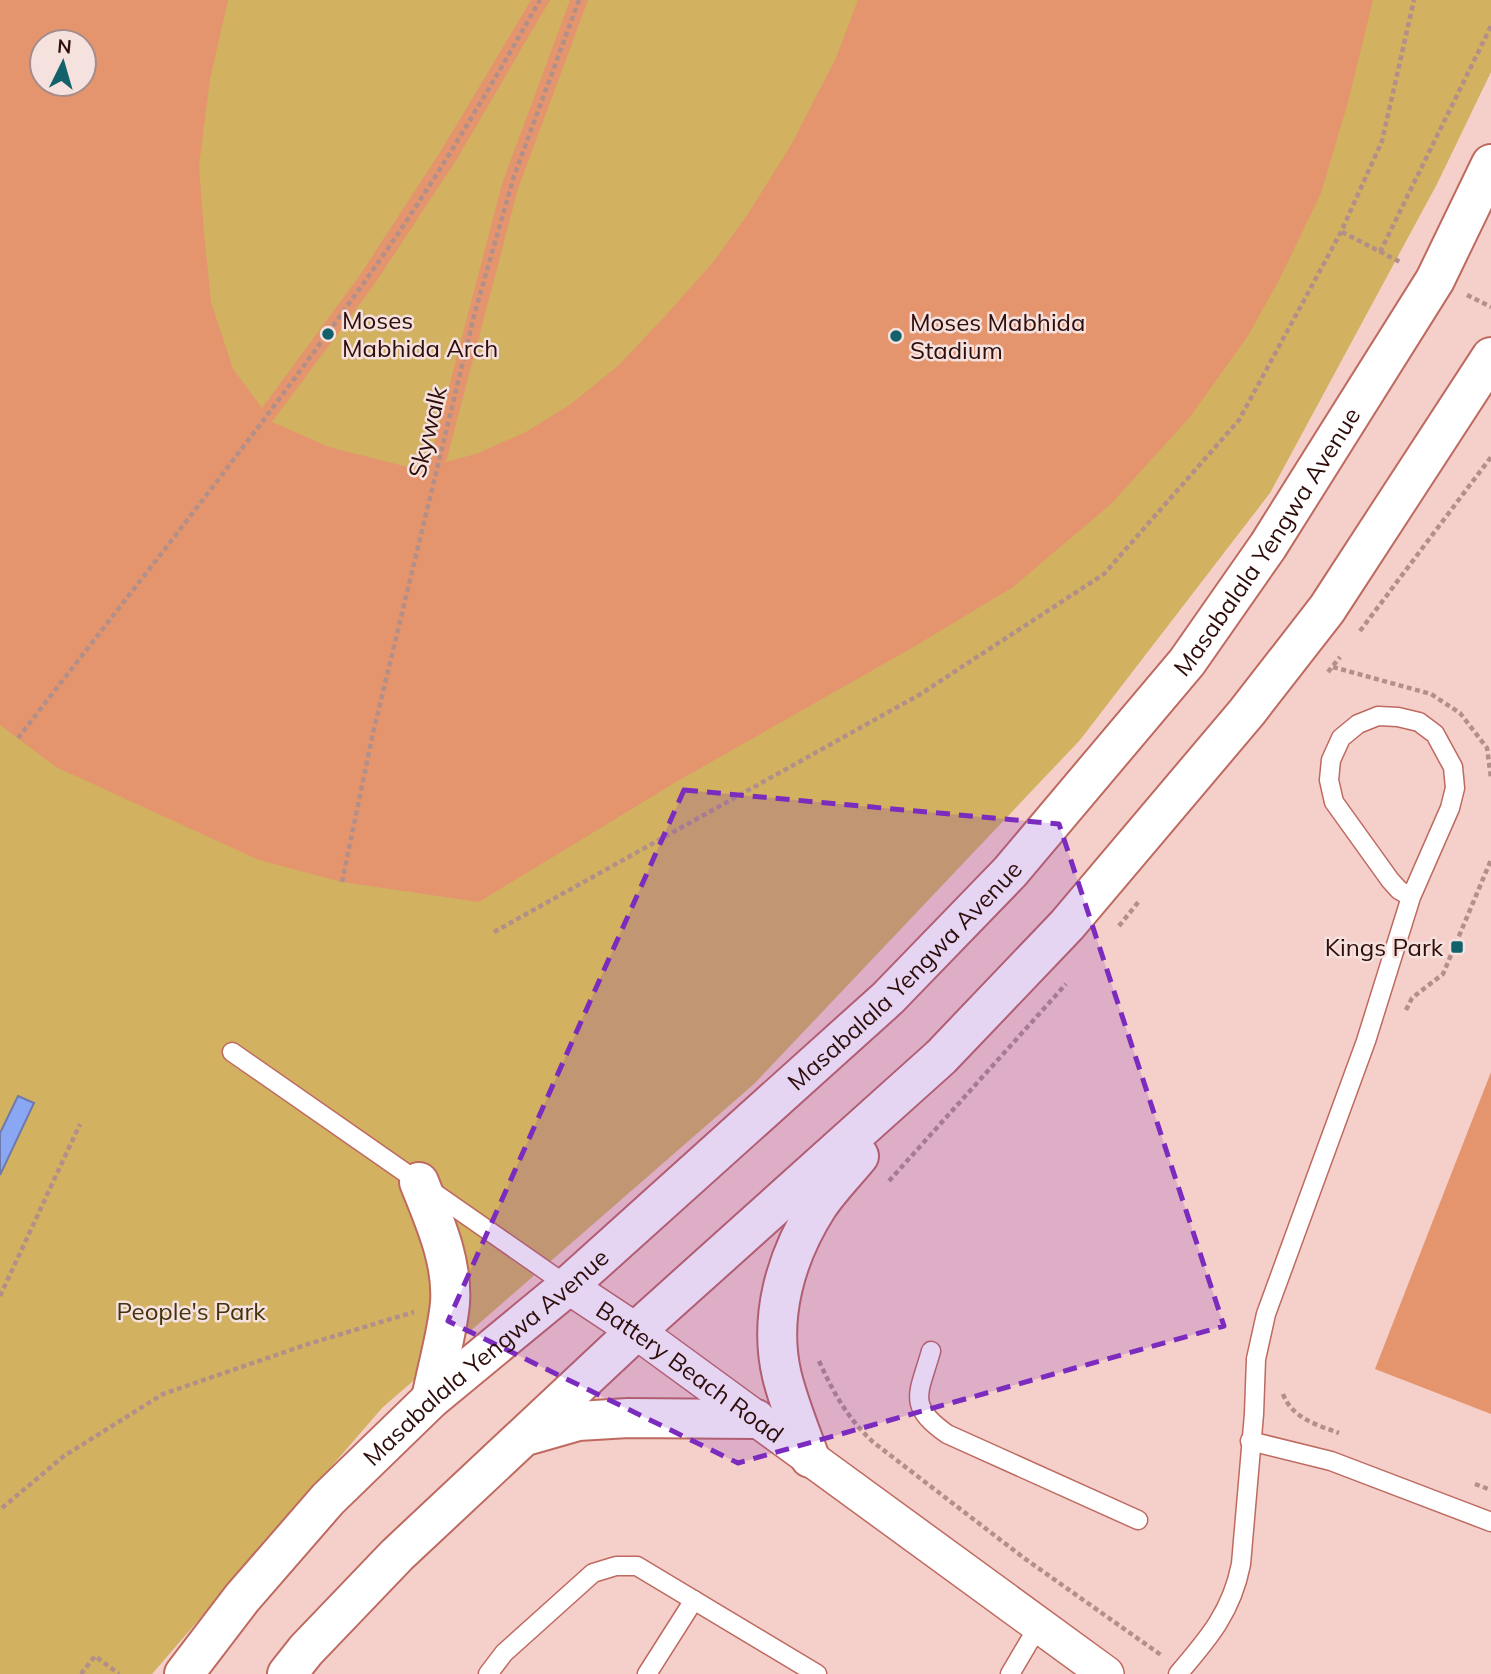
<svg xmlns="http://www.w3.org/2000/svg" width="1491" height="1674" font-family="Mulish,sans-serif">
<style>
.green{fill:#d2b161;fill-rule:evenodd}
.water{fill:#8aa7f3;stroke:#6e79ad;stroke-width:2}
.building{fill:#e4956d;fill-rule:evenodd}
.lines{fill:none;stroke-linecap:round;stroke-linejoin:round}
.service-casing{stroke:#be6a60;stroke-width:21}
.minor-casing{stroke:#be6a60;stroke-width:38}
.secondary-casing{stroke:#be6a60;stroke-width:42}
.path{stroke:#b38f8a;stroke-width:4.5;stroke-dasharray:5 3.5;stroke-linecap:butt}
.service{stroke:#fff;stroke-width:18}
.minor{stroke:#fff;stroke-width:35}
.secondary{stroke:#fff;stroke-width:38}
.marked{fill:#7b2cbf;fill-opacity:0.2;stroke:#7b2cbf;stroke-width:5;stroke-dasharray:14 9;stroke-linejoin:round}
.poi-dot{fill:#13616a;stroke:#f5e1de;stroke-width:2.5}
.labels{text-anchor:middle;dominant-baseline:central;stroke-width:5;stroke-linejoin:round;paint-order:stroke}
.poi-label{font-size:24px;fill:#2e0d0b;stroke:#f5e1de;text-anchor:start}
.street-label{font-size:24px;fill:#2e0d0b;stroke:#f5e1de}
.park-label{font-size:24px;fill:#42330c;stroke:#f5e1de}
</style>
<rect width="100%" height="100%" fill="#f5cfc9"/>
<path class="green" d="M0 0H1491V72L1437 184 1270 493 1080 740 754 1084 382 1408 152 1674H0ZM42 42H84V84H42Z"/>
<polygon class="water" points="18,1096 34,1103 0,1175 0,1133"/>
<g class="building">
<path d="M0 0H228L210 79 199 166 204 232 211 302 233 369 262 408 360 275 442 149 531 0H550L457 159 374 285 272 422 329 447 416 469 428 467 502 184 570 0H588L518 189 446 462 476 454 526 432 571 404 619 365 666 315 714 261 748 214 791 145 836 58 858 0H1373L1348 102 1321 193 1279 280 1249 334 1190 417 1111 504 1013 587 910 649 676 782 479 902 342 882 259 860 56 767 0 725ZM42 42H84V84H42Z"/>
<polygon points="1491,1072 1491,1414 1375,1369"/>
</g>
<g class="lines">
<g class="service-casing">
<g id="service">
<polyline points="232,1052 568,1286"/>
<path d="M931 1351C919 1394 906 1405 947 1434L1138 1520"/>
<polyline points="1250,1441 1331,1461 1491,1522"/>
<polyline points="488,1674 504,1653 593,1573 616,1566 637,1566 817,1674"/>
<polyline points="647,1674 694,1600"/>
<polyline points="1010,1674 1039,1625"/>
<path d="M1178 1674C1209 1638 1232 1611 1241 1564L1254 1414 1256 1359 1266 1314 1366 1041 1411 897 1450 808 1455 788 1453 767 1435 734 1419 722 1398 717 1378 716 1358 724 1341 738 1331 760 1329 780 1334 802 1390 880 1399 890 1411 897"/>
</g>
</g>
<g class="minor-casing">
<g id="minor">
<path id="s1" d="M568 1286 636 1331 1106 1674"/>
</g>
</g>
<g class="secondary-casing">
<g id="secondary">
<path d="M419 1182C434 1220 453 1261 450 1303 447 1335 437 1368 431 1399"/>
<polyline points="529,1435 578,1421 628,1418 756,1419"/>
<path d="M810 1458C800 1431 789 1404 782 1376 768 1317 786 1256 818 1206 830 1188 846 1172 859 1156"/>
<path id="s2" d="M184 1674 242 1598 328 1499 431 1399 568 1286 888 998 1010 872 1187 662 1268 546 1435 280 1491 164"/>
<polyline points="287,1674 306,1650 397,1555 636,1331 941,1057 1067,925 1247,712 1327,609 1491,357"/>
</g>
</g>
<g class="path">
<polyline points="1342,232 1402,263"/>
<polyline points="1380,252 1491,26"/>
<polyline points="1467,295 1491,307"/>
<polyline points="1360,631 1491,457"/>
<polyline points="1333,667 1431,694 1460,713 1487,748 1491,778"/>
<polyline points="1328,672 1340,657"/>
<path d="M18 738C137 584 258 433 370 274 432 187 487 93 540 0"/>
<polyline points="342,882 373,733 475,312 514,176 579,0"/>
<polyline points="1119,926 1140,900"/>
<polyline points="494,932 919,695 1104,574 1239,420 1341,232 1382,141 1414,0"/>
<polyline points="1406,1010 1412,998 1443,974 1491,860"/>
<polyline points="889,1181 1066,984"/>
<polyline points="0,1296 80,1124"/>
<path d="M819 1361C833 1392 848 1419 873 1442L1024 1558 1161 1655"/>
<path d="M1283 1394C1292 1418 1317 1425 1339 1433"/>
<polyline points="1475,1484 1491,1490"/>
<polyline points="2,1508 64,1456 163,1394 305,1345 414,1312"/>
<polyline points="81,1674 95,1656 119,1674"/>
</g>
<use href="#service" class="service"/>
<use href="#minor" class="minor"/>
<use href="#secondary" class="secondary"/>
</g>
<path class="marked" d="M684 790 1059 824 1224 1326 738 1463 448 1321Z"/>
<g class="poi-dot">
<circle cx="328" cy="334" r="7"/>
<circle cx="896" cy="336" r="7"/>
<rect x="1450" y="940" width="14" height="14" rx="3.5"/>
</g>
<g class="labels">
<g class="poi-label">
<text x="342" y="320">Moses<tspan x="342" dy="28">Mabhida Arch</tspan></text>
<text x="910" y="322">Moses Mabhida<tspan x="910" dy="28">Stadium</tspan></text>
<text x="1443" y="947" text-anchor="end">Kings Park</text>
</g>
<g class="street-label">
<text transform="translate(427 432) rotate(-76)">Skywalk</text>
<text stroke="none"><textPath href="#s2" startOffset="1573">Masabalala Yengwa Avenue</textPath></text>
<text stroke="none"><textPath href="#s2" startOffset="1006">Masabalala Yengwa Avenue</textPath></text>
<text stroke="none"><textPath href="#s2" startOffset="439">Masabalala Yengwa Avenue</textPath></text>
<text stroke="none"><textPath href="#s1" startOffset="149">Battery Beach Road</textPath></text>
</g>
<g class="park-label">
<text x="191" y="1311">People's Park</text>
</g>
</g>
<g transform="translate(63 63) rotate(5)"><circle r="33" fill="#f5e1de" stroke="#a58c8a" stroke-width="2"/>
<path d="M0-5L12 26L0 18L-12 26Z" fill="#13616a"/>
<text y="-10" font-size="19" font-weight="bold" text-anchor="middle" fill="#2e0d0b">N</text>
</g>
</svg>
